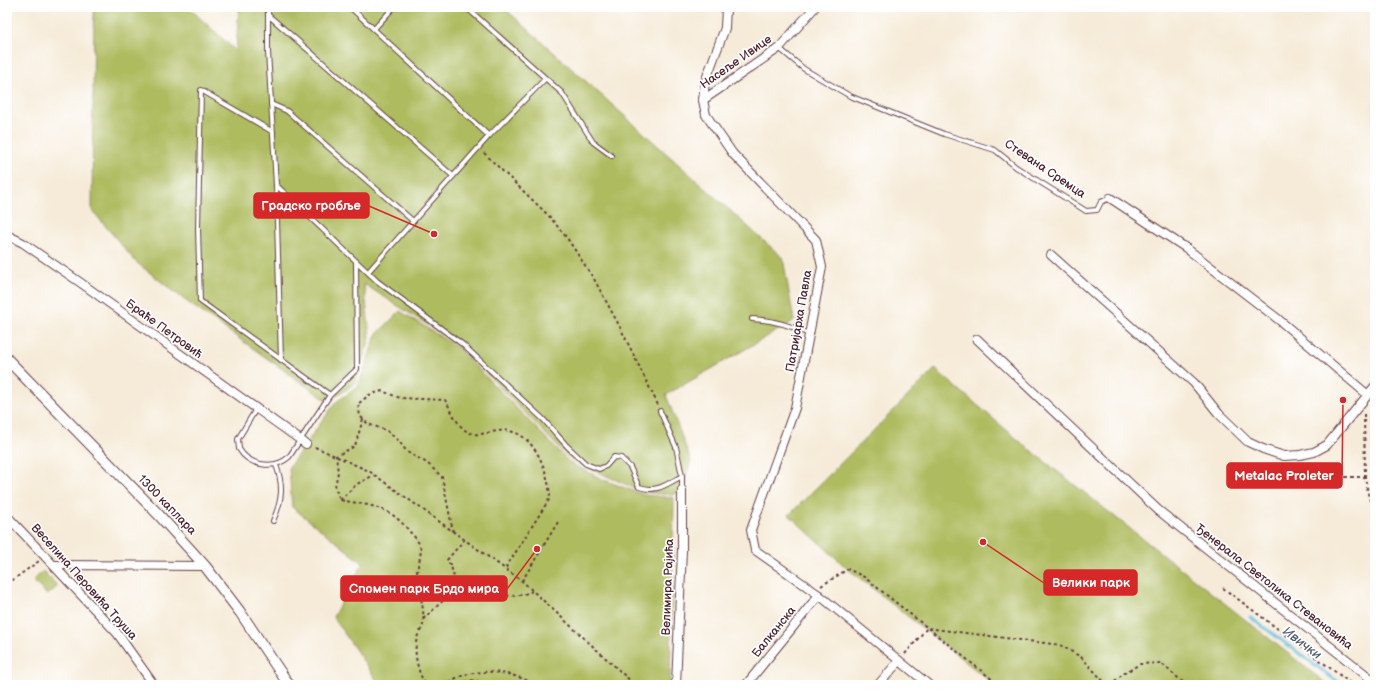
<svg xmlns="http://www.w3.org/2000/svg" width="1382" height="692" font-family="'Balsamiq Sans',sans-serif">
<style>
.green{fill:#aebc5e;stroke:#7c6e44}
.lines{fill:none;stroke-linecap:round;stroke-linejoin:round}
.stream{stroke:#5dbcdb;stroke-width:3}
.service-casing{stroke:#643e45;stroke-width:6}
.minor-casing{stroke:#643e45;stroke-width:10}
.tertiary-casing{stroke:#643e45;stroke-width:12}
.path{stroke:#643e45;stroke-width:2;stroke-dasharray:3 3;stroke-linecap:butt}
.service{stroke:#fff;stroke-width:4}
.minor{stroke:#fff;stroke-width:8}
.tertiary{stroke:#fff;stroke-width:10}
.labels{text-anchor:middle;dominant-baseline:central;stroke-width:3.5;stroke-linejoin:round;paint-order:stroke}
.street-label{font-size:12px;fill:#4a1f2b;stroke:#fff}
.water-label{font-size:13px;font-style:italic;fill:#525e71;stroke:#fff}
.leader{fill:none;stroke:#d62828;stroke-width:1.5}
.callout-dot{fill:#d62828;stroke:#fff;stroke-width:1.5}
.callout{fill:#d62828;stroke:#d62828;stroke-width:1.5}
.callout-label{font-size:13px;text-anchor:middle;font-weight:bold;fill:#fff}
</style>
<rect width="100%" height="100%" fill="#fff"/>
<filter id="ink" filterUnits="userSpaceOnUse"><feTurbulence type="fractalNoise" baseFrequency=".025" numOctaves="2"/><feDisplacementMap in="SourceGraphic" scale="8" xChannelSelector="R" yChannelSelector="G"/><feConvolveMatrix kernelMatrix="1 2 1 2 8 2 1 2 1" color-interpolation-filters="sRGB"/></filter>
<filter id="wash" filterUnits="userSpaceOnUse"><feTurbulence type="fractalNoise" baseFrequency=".012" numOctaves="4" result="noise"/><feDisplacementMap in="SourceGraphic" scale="16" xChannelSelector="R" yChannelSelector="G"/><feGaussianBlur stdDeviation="0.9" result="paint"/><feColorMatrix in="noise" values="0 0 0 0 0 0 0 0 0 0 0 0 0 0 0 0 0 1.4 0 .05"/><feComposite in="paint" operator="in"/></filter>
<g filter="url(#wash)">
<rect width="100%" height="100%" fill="#f6ebd8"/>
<g class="green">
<polygon points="94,7 188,7 236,51 239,7 503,7 783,258 794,321 666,395 691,461 682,490 673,495 643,492 571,460 459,345 364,284 370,338 355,383 344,391 326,400 186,301 136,262 92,210"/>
<polygon points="400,311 457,347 570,463 604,480 644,495 674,498 670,685 380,685 333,617 363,563 292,507 289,467 336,402 358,387 376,335"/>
<polygon points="935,369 1024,445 1328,685 995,685 848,569 789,515"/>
<polygon points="43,571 58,586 47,595 33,581"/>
</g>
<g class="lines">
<polyline class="stream" points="1250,617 1342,685"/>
</g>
</g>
<g filter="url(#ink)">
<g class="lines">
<g class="service-casing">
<g id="service">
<polyline points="268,7 268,52 276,185 281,360"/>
<polyline points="350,7 489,136"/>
<polyline points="466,7 562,93 593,142 612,156"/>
<polyline points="268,15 453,176"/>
<polyline points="374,29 394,7"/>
<polyline points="779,48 804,69 850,96 944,134 995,150 1016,167 1086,211 1097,210 1101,202 1110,198"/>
<polyline points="271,104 287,111 413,221"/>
<path d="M276 185 377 281 462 344 543 419 567 446 586 464 599 469 606 466 614 457 621 458 630 467 639 487C657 493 667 484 682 476V490"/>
<polyline points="368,272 489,136 545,79"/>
<path d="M752 319C773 320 790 325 809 334"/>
<polyline points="330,395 357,369 356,261"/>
<path d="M256 409 238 439 239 449C249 466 274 470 289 457L330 395 200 301 198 228 201 90 273 132"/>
<polyline points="660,411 676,447 682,476"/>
<path d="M273 521C282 501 284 486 276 465"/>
</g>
</g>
<g class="minor-casing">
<g id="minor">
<polyline points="726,7 725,28 705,82 703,100 706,115 733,154 816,240 822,267 795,408 751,530 755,550 819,595 929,685"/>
<polyline points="703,100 779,48 815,7"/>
<polyline points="1110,198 1186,248 1278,319 1368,395"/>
<polyline points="7,235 23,243 81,283 306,444"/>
<polyline points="1051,255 1194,383 1219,414 1248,442 1263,449 1284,456 1300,455 1314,452 1327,445 1375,386"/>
<polyline points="977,339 1158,510 1375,682"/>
<polyline points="7,516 117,633 154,685"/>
<polyline points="55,565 205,566"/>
<polyline points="676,685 682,550 682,490"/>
<polyline points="746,685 819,595"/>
<polyline points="878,685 899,661"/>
</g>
</g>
<g class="tertiary-casing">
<polyline id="tertiary" points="7,359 158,514 205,566 240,612 289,685"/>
</g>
<g class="path">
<polyline points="484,153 549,216 567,238 594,279 620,327 658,405"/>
<polyline points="1364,414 1365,477"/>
<path d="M363 419 355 446 336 456 338 472 335 487 340 500C371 506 389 505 410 532 413 535 417 539 419 544 424 553 416 566 417 577 419 593 425 608 423 625 422 629 418 634 417 638 413 652 418 674 426 685"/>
<polyline points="315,447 369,471 522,581 635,685"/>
<polyline points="1284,465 1285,477 1365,477 1369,498 1375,511"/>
<polyline points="340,500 357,484 374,475"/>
<path d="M453 532 442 477 427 463 407 452 399 441 386 430 368 424 360 416 358 404 369 395 382 391 400 398 445 400C453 412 458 431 474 434 482 436 500 428 510 431 537 437 549 475 550 498L505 569"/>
<polyline points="522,581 558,522"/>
<polyline points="7,584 39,561"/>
<polyline points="821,586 848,569 864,577 999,685"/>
<polyline points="457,588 451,566 447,560 464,540"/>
<polyline points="1223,588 1353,685"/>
<path d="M423 619 457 588C465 589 474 589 482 591 501 594 514 600 532 591"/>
<polyline points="905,654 927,628 1060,645 1081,657 1107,685"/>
<path d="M444 685C471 666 508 669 536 685"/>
<polyline points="447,685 474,680 487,685"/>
<polyline points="1110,685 1123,674 1140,664 1161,663 1186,685"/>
</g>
<use href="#service" class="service"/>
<use href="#minor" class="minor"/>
<use href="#tertiary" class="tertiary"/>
</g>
</g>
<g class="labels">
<g class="street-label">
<text transform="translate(736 62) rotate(-35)">Насеље Ивице</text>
<text transform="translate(1045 169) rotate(34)">Стевана Сремца</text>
<text transform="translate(799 321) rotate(-80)">Патријарха Павла</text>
<text transform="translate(164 329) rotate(36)">Браће Петровић</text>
<text transform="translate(167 505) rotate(46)">1300 каплара</text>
<text transform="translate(84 582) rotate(48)">Веселина Перовића Труша</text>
<text transform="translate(668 587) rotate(-88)">Велимира Рајића</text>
<text transform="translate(1274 587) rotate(38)">Ђенерала Светолика Стевановића</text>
<text transform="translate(774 632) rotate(-51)">Балканска</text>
</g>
<g class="water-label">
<text transform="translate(1302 643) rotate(37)">Ивички</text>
</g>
</g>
<path class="leader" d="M434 234L369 206M1343 400L1342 475M983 542L1044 583M537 549L507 589"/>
<g class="callout-dot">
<circle cx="434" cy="234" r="4"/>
<circle cx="1343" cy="400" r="4"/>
<circle cx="983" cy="542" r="4"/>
<circle cx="537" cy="549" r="4"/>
</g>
<g class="callout">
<rect x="254" y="193" width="115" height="25" rx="4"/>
<rect x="1227" y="463" width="115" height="25" rx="4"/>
<rect x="1044" y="570" width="93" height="25" rx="4"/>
<rect x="341" y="576" width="166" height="25" rx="4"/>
</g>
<g class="callout-label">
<text x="311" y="210">Градско гробље</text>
<text x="1284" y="480">Metalac Proleter</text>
<text x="1091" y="587">Велики парк</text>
<text x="424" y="593">Спомен парк Брдо мира</text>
</g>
<rect width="1382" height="692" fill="none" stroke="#fff" stroke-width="24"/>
</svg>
